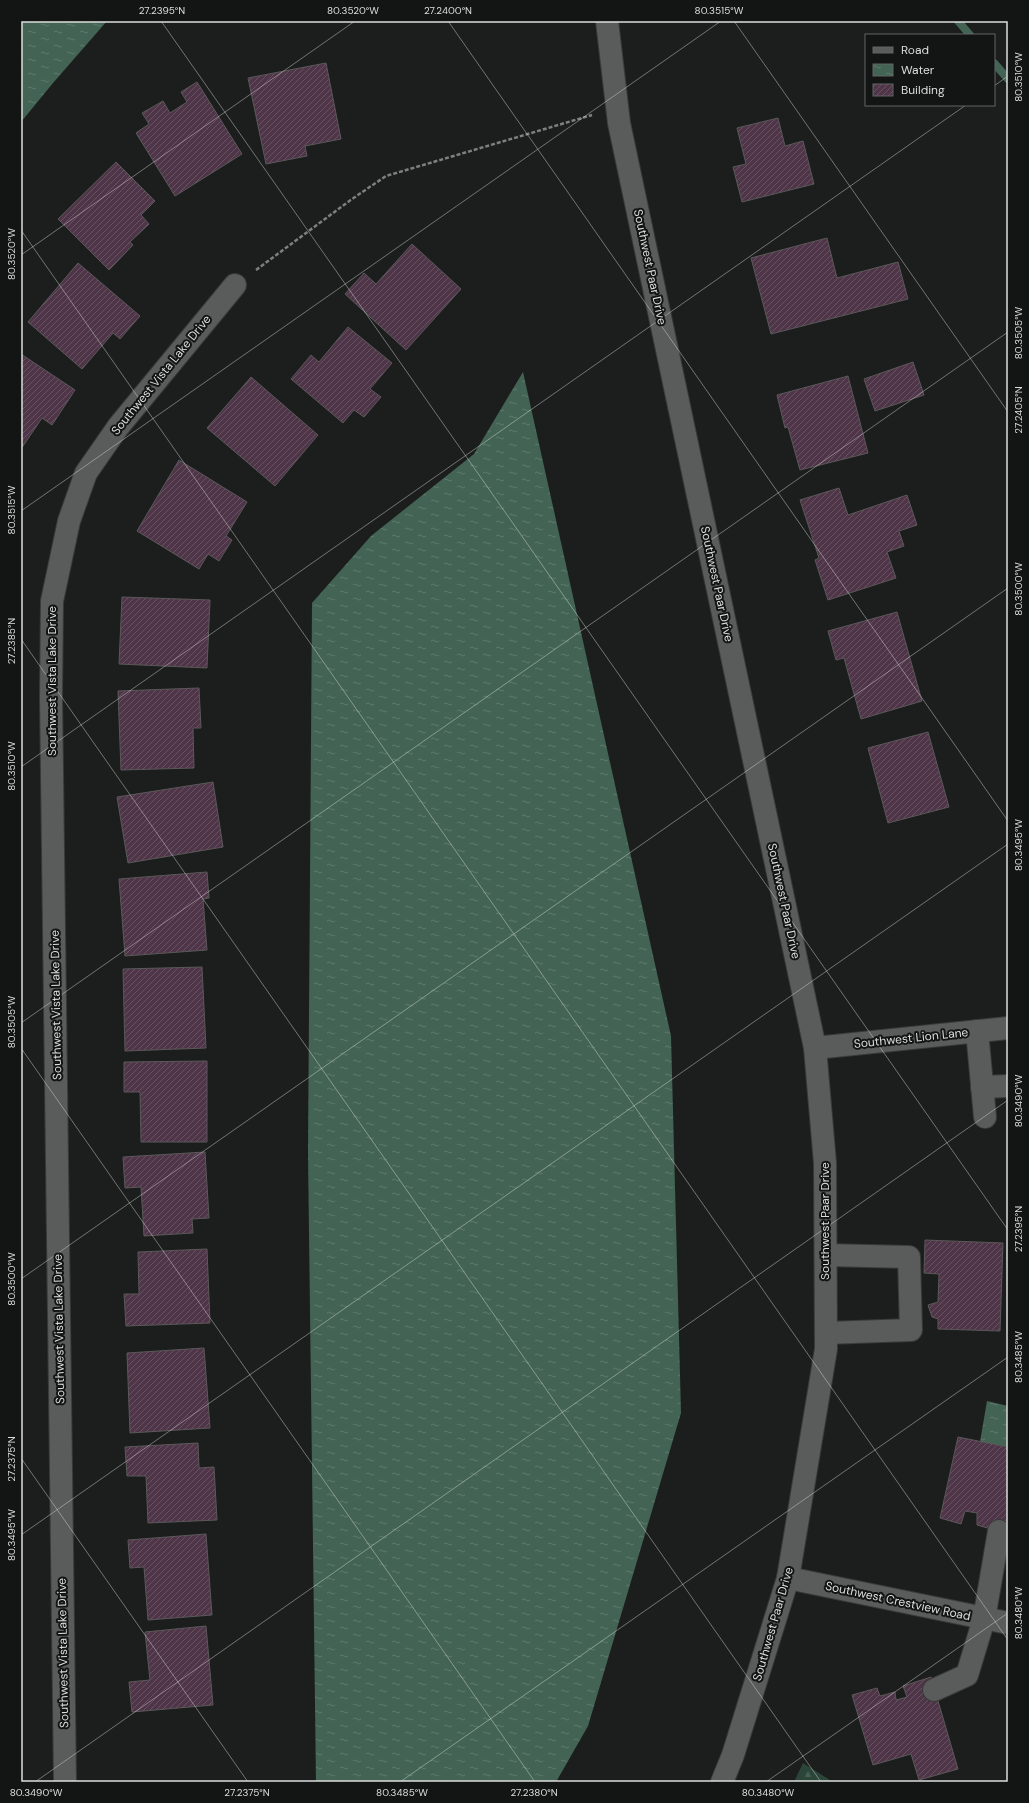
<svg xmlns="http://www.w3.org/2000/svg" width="1029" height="1803" font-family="'DM Sans',sans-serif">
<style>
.forest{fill:url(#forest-firs)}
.water{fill:url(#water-ripples)}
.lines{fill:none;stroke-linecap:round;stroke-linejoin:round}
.stream{stroke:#436454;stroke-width:8}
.building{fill:url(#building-hatch);stroke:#5b585a}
.minor-casing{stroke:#393b3a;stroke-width:24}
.tertiary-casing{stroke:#393b3a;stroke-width:24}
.path{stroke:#7e807f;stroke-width:2.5;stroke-dasharray:4 2;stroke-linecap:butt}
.minor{stroke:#595c5a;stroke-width:22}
.tertiary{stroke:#595c5a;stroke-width:22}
.ticks{fill:none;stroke:#dcdedd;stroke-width:1;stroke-opacity:0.45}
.labels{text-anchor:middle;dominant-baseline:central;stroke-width:4;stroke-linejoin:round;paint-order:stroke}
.street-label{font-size:12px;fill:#dcdedd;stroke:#131514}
.neatline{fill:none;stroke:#dcdedd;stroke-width:1.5}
.ticks-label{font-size:10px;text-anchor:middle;fill:#dcdedd}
</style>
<defs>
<pattern id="forest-firs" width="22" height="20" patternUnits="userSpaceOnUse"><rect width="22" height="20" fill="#2b4538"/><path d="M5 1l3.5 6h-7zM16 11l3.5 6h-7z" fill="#495f54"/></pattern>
<pattern id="water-ripples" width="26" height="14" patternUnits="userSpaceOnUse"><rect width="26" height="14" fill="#436454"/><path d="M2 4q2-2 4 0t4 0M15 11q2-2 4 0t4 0" fill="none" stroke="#5e7a6c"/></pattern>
<pattern id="building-hatch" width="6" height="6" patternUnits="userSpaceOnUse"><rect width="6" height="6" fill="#4f3548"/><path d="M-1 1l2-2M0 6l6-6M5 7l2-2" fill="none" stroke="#685262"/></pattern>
</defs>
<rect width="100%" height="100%" fill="#1c1e1d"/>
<polygon class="forest" points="803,1763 833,1782 794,1782"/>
<g class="water">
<polygon points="21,21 107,21 53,83 21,122"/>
<polygon points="523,372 671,1036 681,1413 588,1726 556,1782 316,1782 308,1153 312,603 371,536 474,454"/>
<polygon points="987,1401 1008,1406 1008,1447 980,1442"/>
</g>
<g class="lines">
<g class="stream">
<polyline points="958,21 970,35"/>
<polyline points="994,63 1008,79"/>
</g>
</g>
<g class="building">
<polygon points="326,63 341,139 305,146 307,156 266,164 248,78"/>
<polygon points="197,82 242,154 175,196 136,133 149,124 142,113 163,101 170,113 187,102 181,92"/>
<polygon points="778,118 785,146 803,141 814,184 742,202 733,167 746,164 737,128"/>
<polygon points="116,162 155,201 141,215 149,224 130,242 133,245 109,270 58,219"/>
<polygon points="827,238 837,278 898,262 908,299 771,334 751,258"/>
<polygon points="412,244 461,289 406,350 345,294 364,273 376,284"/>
<polygon points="78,263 140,316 120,339 113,333 82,369 28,322"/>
<polygon points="348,327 392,363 370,389 381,397 364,417 354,410 343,423 291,379 311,355 319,362"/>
<polygon points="21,354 75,390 52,425 42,418 21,449"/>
<polygon points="913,362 924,395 875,411 864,379"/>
<polygon points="848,376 868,453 800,470 788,427 785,428 777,395"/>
<polygon points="251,377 318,435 275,486 207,428"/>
<polygon points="179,460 247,502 226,536 232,540 219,561 208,554 199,569 137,531"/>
<polygon points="839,488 848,515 907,495 917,525 899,531 904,546 887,552 896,578 828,600 815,560 819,558 800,500"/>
<polygon points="122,597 210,600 207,668 119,664"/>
<polygon points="897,612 922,701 861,719 844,658 836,660 828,631"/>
<polygon points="199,688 201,728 193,728 194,768 121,770 118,691"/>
<polygon points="928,732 949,807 888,823 868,748"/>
<polygon points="213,782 223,847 128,863 117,797"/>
<polygon points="207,872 209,898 203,899 207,950 125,956 119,879"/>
<polygon points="202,967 206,1048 125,1051 123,969"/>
<polygon points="207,1061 207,1142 141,1142 140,1092 124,1092 124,1062"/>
<polygon points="205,1152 209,1218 192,1219 193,1233 144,1236 141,1187 125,1188 123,1157"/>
<polygon points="925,1240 1003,1243 1000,1331 938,1329 938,1319 932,1317 928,1305 938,1302 939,1274 924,1273"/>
<polygon points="207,1249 210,1323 126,1326 124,1294 139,1294 138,1252"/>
<polygon points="204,1348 210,1428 130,1433 127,1353"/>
<polygon points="958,1437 1008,1447 1008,1534 977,1525 977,1513 965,1511 961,1524 940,1518"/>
<polygon points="198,1443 199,1468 214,1467 217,1520 148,1523 146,1476 127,1476 125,1447"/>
<polygon points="206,1534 212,1615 148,1620 144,1567 130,1568 128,1540"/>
<polygon points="206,1626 213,1705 132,1712 129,1682 150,1680 145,1632"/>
<polygon points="931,1677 958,1769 919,1780 911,1754 873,1765 852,1695 877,1688 880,1696 895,1692 896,1700 907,1697 903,1686"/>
</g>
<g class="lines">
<g class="minor-casing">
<g id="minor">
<polyline points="977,1031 985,1117"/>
<polyline points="815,1048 1008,1028"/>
<polyline points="982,1087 1008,1086"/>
<polyline points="826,1255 909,1257 911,1330 826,1333"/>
<polyline points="788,1578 1008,1623"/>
<polyline points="934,1690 967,1675 984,1619 999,1531"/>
<polyline points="65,1782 51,696 52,601 69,521 86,473 118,427 235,285"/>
</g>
</g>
<g class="tertiary-casing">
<polyline id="tertiary" points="607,21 619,123 815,1048 825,1163 826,1349 788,1578 733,1755 722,1782"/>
</g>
<polyline class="path" points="256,270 352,199 386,176 592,115"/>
<use href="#minor" class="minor"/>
<use href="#tertiary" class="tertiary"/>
</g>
<path class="ticks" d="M161 21 1008 1230M448 21 1008 821M734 21 1008 412M994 86 1008 76M21 230 1008 1640M21 255 355 21M21 511 721 21M21 639 821 1782M21 767 966 105M21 1023 1008 332M21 1048 535 1782M21 1279 1008 588M21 1458 248 1782M21 1535 1008 844M35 1782 1008 1100M400 1782 1008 1357M766 1782 1008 1613"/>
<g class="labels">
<g class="street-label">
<text transform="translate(650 267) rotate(78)">Southwest Paar Drive</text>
<text transform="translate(161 375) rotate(-51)">Southwest Vista Lake Drive</text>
<text transform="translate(717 584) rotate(78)">Southwest Paar Drive</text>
<text transform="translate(52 681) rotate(-90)">Southwest Vista Lake Drive</text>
<text transform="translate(784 901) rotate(78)">Southwest Paar Drive</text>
<text transform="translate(56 1005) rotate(-91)">Southwest Vista Lake Drive</text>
<text transform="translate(911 1038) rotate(-6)">Southwest Lion Lane</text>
<text transform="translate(825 1221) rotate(-90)">Southwest Paar Drive</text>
<text transform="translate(59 1329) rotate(-91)">Southwest Vista Lake Drive</text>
<text transform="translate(898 1601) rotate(12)">Southwest Crestview Road</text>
<text transform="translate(773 1624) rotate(-74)">Southwest Paar Drive</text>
<text transform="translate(63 1653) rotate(-91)">Southwest Vista Lake Drive</text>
</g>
</g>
<rect width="1029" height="1803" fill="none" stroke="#131514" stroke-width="44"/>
<rect x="865" y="34" width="130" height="72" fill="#131514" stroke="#636564"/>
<rect x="873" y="47" width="20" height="6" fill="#595c5a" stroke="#636564"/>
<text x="901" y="54" font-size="12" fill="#dcdedd">Road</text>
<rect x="873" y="64" width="20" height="12" fill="url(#water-ripples)" stroke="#636564"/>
<text x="901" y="74" font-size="12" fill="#dcdedd">Water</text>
<rect x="873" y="84" width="20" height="12" fill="url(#building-hatch)" stroke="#636564"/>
<text x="901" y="94" font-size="12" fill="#dcdedd">Building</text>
<rect x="22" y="22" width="985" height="1759" class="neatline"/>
<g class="ticks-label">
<text x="162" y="14">27.2395°N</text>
<text x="353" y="14">80.3520°W</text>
<text x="448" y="14">27.2400°N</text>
<text x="719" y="14">80.3515°W</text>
<text transform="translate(1018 77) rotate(-90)" y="4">80.3510°W</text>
<text transform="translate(11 254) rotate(-90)" y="4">80.3520°W</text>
<text transform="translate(1018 333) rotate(-90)" y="4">80.3505°W</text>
<text transform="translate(1018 410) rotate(-90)" y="4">27.2405°N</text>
<text transform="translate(11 510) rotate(-90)" y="4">80.3515°W</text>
<text transform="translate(1018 589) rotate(-90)" y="4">80.3500°W</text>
<text transform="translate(11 641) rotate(-90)" y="4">27.2385°N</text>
<text transform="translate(11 766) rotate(-90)" y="4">80.3510°W</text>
<text transform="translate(1018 845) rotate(-90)" y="4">80.3495°W</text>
<text transform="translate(11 1022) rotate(-90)" y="4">80.3505°W</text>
<text transform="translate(1018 1101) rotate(-90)" y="4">80.3490°W</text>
<text transform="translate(1018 1229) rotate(-90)" y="4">27.2395°N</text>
<text transform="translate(11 1279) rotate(-90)" y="4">80.3500°W</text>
<text transform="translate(1018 1357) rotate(-90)" y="4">80.3485°W</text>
<text transform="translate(11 1459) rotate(-90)" y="4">27.2375°N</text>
<text transform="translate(11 1535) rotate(-90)" y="4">80.3495°W</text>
<text transform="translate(1018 1613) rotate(-90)" y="4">80.3480°W</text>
<text x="36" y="1796">80.3490°W</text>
<text x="247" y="1796">27.2375°N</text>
<text x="402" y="1796">80.3485°W</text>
<text x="534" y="1796">27.2380°N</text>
<text x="768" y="1796">80.3480°W</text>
</g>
</svg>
